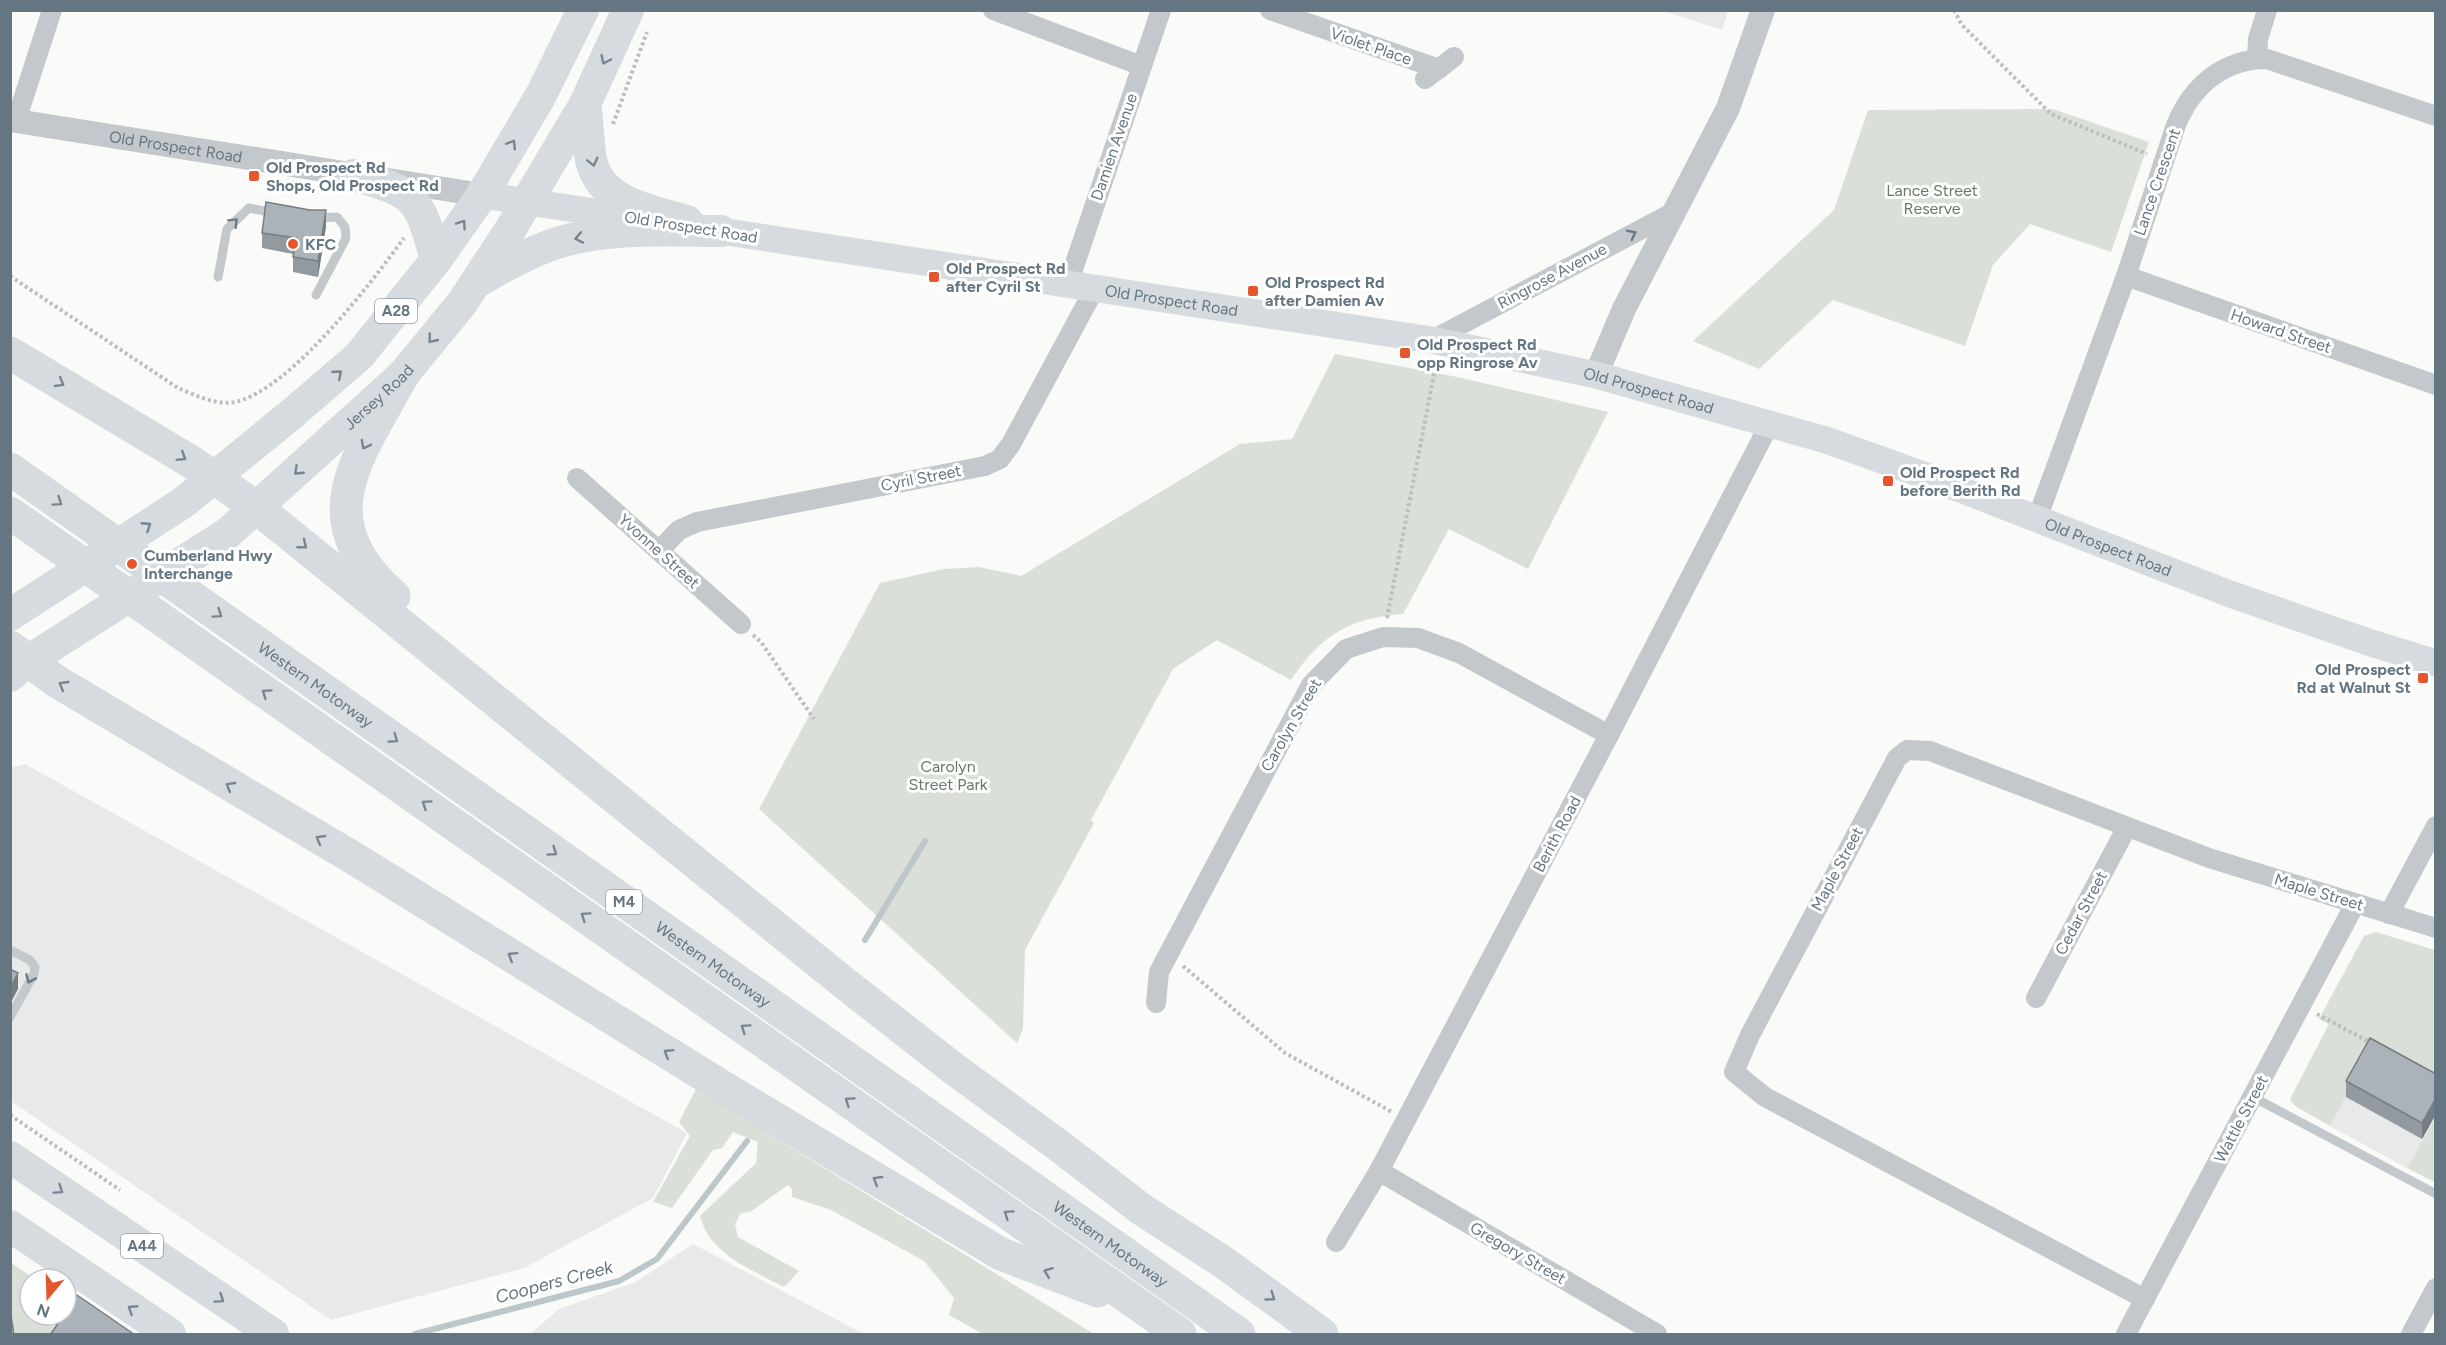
<svg xmlns="http://www.w3.org/2000/svg" width="2446" height="1345" font-family="Figtree,sans-serif">
<style>
.built{fill:#e8e9e9}
.green{fill:#dadfd7}
.lines{fill:none;stroke-linecap:round;stroke-linejoin:round}
.stream{stroke:#bbc7cb;stroke-width:6}
.path{stroke:#bbbfc2;stroke-width:4;stroke-dasharray:3 3;stroke-linecap:butt}
.service{stroke:#c3c8cc;stroke-width:9}
.minor{stroke:#c3c8cc;stroke-width:20}
.tertiary{stroke:#c3c8cc;stroke-width:24}
.secondary{stroke:#d6dbdf;stroke-width:27}
.trunk{stroke:#d6dbdf;stroke-width:32}
.motorway{stroke:#d6dbdf;stroke-width:33}
.wall{fill:#929a9f}
.shaded-wall{fill:#777d82}
.building{fill:#aab3b9;stroke:#777d82;stroke-width:1.5}
.oneway{stroke:#768591}
.oneway2{stroke:#6a7a87}
.poi-dot{fill:#e4572e;stroke:#fff;stroke-width:2}
.labels{text-anchor:middle;dominant-baseline:central;stroke-width:6;stroke-linejoin:round;paint-order:stroke}
.shield{fill:#fff;stroke:#939fa8;stroke-width:1.5}
.shield-label{font-size:15px;font-weight:bold;fill:#657683}
.street-label{font-size:16px;fill:#657683;stroke:#fff}
.poi-label{font-size:16px;font-weight:bold;fill:#657683;stroke:#fff;text-anchor:start}
.park-label{font-size:16px;fill:#687a64;stroke:#fff}
.water-label{font-size:18px;font-style:italic;fill:#60757c;stroke:#fff}
</style>
<rect width="100%" height="100%" fill="#fafaf8"/>
<g class="built">
<polygon points="1664,11 1728,10 1728,11 1722,30"/>
<polygon points="25,764 687,1133 653,1198 524,1268 331,1320 11,1101 10,768"/>
<polygon points="2373,1047 2435,1082 2435,1119 2407,1168 2330,1126"/>
<polygon points="693,1244 841,1322 864,1334 530,1334 559,1309 636,1282"/>
</g>
<g class="green">
<polygon points="2053,109 2149,142 2111,252 2030,224 1993,265 1965,346 1833,300 1759,369 1693,341 1834,210 1868,110"/>
<path d="M1335 354 1457 377 1608 412 1528 569 1449 529 1403 614C1349 618 1321 635 1291 680L1217 640 1173 669 1091 820 1094 823 1025 950 1023 1029 1017 1043 759 809 880 583 944 569 979 567 1021 576 1240 444 1292 439Z"/>
<polygon points="2376,932 2435,950 2435,1082 2373,1047 2330,1126 2295,1106 2290,1099 2329,1024 2319,1019 2364,936"/>
<path d="M696 1089 1094 1334H983L949 1315 954 1298 924 1261 831 1210 792 1197V1189L788 1185 750 1212 741 1213 735 1224 738 1237 799 1271 784 1287C751 1269 710 1255 700 1216L756 1163 758 1142 733 1132 722 1148 713 1150 672 1208 653 1202 690 1136 679 1122Z"/>
<polygon points="2435,1119 2435,1182 2407,1168"/>
<polygon points="10,1262 35,1279 30,1279 30,1315 66,1315 66,1300 118,1334 11,1334"/>
</g>
<g class="lines">
<g class="stream">
<polyline points="865,940 925,841"/>
<polyline points="415,1334 619,1281 657,1259 747,1141"/>
</g>
<g class="path">
<polyline points="1954,10 1962,25 2051,114 2147,154"/>
<polyline points="613,124 647,32"/>
<path d="M10 276 178 388C195 395 217 406 235 402 290 390 371 283 404 238"/>
<polyline points="1387,618 1436,364"/>
<polyline points="753,635 761,642 814,719"/>
<polyline points="1183,966 1285,1053 1392,1112"/>
<polyline points="2317,1014 2371,1043"/>
<polyline points="10,1115 120,1190"/>
</g>
<g class="service">
<polyline points="315,218 337,217 345,227 346,238 316,295"/>
<polyline points="218,277 227,229 249,208 275,213"/>
<polyline points="10,950 30,960 35,967 34,974 10,1017"/>
<polyline points="2253,1097 2436,1194"/>
</g>
<g class="minor">
<polyline points="993,10 1142,66"/>
<polyline points="1270,10 1439,69"/>
<polyline points="2257,59 2258,39 2267,10"/>
<polyline points="1425,79 1454,57"/>
<polyline points="16,121 52,10"/>
<polyline points="2126,276 2436,385"/>
<polyline points="1068,284 1161,10"/>
<polyline points="1432,340 1672,213"/>
<polyline points="577,478 741,624"/>
<path d="M2037 519 2126 276 2176 125C2192 86 2223 59 2267 59L2436 116"/>
<polyline points="659,551 679,530 697,522 985,466 1000,459 1011,444 1095,288"/>
<polyline points="2389,914 2436,826"/>
<polyline points="2036,998 2127,827"/>
<polyline points="1156,1003 1159,972 1311,685 1346,649 1383,637 1418,638 1459,653 1609,735"/>
<polyline points="1379,1171 1657,1334"/>
<polyline points="1336,1242 1379,1171 1609,735 1770,423"/>
<polyline points="2145,1299 1765,1097 1734,1072 1750,1035 1897,758 1907,750 1930,751 2209,858 2436,928"/>
<polyline points="2126,1334 2355,904"/>
<polyline points="2411,1334 2436,1288"/>
</g>
<g class="tertiary">
<path id="s1" d="M10 120 482 195"/>
<polyline points="1596,375 1624,309 1728,108 1763,10"/>
</g>
<g class="secondary">
<polyline points="482,195 654,221"/>
<path id="s2" d="M701 228 1432 340 1596 375 1826 440 1929 477 2230 594 2371 643 2436 663"/>
</g>
<g class="trunk">
<path d="M585 104C588 122 588 143 591 160 601 204 650 210 687 221"/>
<path d="M353 175C416 193 419 196 436 260"/>
<path d="M477 282C503 267 531 251 560 242 612 227 667 231 721 231"/>
<polyline points="10,615 184,502 294,412 359,356 436,260 482,195 541,95 583,10"/>
<path id="s3" d="M10 676 28 661 228 533 403 375 462 303 510 230 585 104 628 10"/>
<polyline points="10,1157 273,1334"/>
<polyline points="10,1226 170,1334"/>
</g>
<g class="motorway">
<polyline points="10,353 193,463 257,508 843,982 954,1069 1062,1148 1141,1209 1223,1262 1322,1334"/>
<path id="s4" d="M10 469 1239 1334"/>
<polyline points="10,513 1180,1334"/>
<path d="M394 596C306 518 358 458 403 375"/>
<polyline points="10,647 56,681 360,862 718,1084 1001,1254 1098,1291"/>
</g>
</g>
<g class="wall">
<polygon points="326,226 318,277 293,272 293,254 262,248 262,233"/>
<polygon points="2436,1074 2436,1114 2422,1139 2346,1097 2346,1081"/>
</g>
<g class="shaded-wall">
<polygon points="326,210 326,226 318,277 318,261"/>
<polygon points="18,973 18,989 10,1004 10,988"/>
<polygon points="2436,1098 2436,1114 2422,1139 2422,1123"/>
</g>
<g class="building">
<polygon points="266,202 310,210 326,210 318,261 293,257 296,238 262,233"/>
<polygon points="10,969 18,973 10,988"/>
<polygon points="2370,1038 2436,1074 2436,1098 2422,1123 2346,1081"/>
<polygon points="77,1295 135,1335 50,1335 64,1315 66,1315 66,1312"/>
<polygon points="10,1309 14,1335 10,1335"/>
</g>
<defs><path id="oneway-chevron" d="M-2-3.5L2.5 0L-2 3.5" fill="none" stroke-width="1.6" stroke-linecap="round" stroke-linejoin="round" transform="scale(1.5)"/></defs>
<g class="oneway">
<use href="#oneway-chevron" transform="translate(605 60) rotate(115)"/>
<use href="#oneway-chevron" transform="translate(512 144) rotate(-58)"/>
<use href="#oneway-chevron" transform="translate(593 162) rotate(76)"/>
<use href="#oneway-chevron" transform="translate(462 224) rotate(-56)"/>
<use href="#oneway-chevron" transform="translate(579 238) rotate(169)"/>
<use href="#oneway-chevron" transform="translate(432 339) rotate(129)"/>
<use href="#oneway-chevron" transform="translate(338 374) rotate(-41)"/>
<use href="#oneway-chevron" transform="translate(60 383) rotate(31)"/>
<use href="#oneway-chevron" transform="translate(365 445) rotate(118)"/>
<use href="#oneway-chevron" transform="translate(182 457) rotate(32)"/>
<use href="#oneway-chevron" transform="translate(298 471) rotate(137)"/>
<use href="#oneway-chevron" transform="translate(58 502) rotate(35)"/>
<use href="#oneway-chevron" transform="translate(147 526) rotate(-33)"/>
<use href="#oneway-chevron" transform="translate(303 545) rotate(39)"/>
<use href="#oneway-chevron" transform="translate(218 614) rotate(35)"/>
<use href="#oneway-chevron" transform="translate(63 685) rotate(-149)"/>
<use href="#oneway-chevron" transform="translate(266 693) rotate(-145)"/>
<use href="#oneway-chevron" transform="translate(394 739) rotate(35)"/>
<use href="#oneway-chevron" transform="translate(230 786) rotate(-149)"/>
<use href="#oneway-chevron" transform="translate(426 804) rotate(-145)"/>
<use href="#oneway-chevron" transform="translate(320 839) rotate(-150)"/>
<use href="#oneway-chevron" transform="translate(553 852) rotate(35)"/>
<use href="#oneway-chevron" transform="translate(585 916) rotate(-145)"/>
<use href="#oneway-chevron" transform="translate(512 956) rotate(-148)"/>
<use href="#oneway-chevron" transform="translate(745 1028) rotate(-145)"/>
<use href="#oneway-chevron" transform="translate(668 1053) rotate(-148)"/>
<use href="#oneway-chevron" transform="translate(849 1101) rotate(-145)"/>
<use href="#oneway-chevron" transform="translate(877 1180) rotate(-149)"/>
<use href="#oneway-chevron" transform="translate(59 1190) rotate(34)"/>
<use href="#oneway-chevron" transform="translate(1008 1214) rotate(-145)"/>
<use href="#oneway-chevron" transform="translate(1048 1272) rotate(-159)"/>
<use href="#oneway-chevron" transform="translate(1271 1297) rotate(36)"/>
<use href="#oneway-chevron" transform="translate(220 1299) rotate(34)"/>
<use href="#oneway-chevron" transform="translate(132 1309) rotate(-147)"/>
</g>
<g class="oneway2">
<use href="#oneway-chevron" transform="translate(234 222) rotate(-45)"/>
<use href="#oneway-chevron" transform="translate(1632 234) rotate(-28)"/>
<use href="#oneway-chevron" transform="translate(30 979) rotate(114)"/>
</g>
<g class="poi-dot">
<rect x="248" y="170" width="12" height="12" rx="3"/>
<circle cx="293" cy="244" r="6"/>
<rect x="928" y="271" width="12" height="12" rx="3"/>
<rect x="1247" y="285" width="12" height="12" rx="3"/>
<rect x="1399" y="347" width="12" height="12" rx="3"/>
<rect x="1882" y="475" width="12" height="12" rx="3"/>
<circle cx="132" cy="564" r="6"/>
<rect x="2417" y="672" width="12" height="12" rx="3"/>
</g>
<g class="labels">
<g class="shield">
<rect x="375" y="299" width="42" height="24" rx="4.5"/>
<rect x="606" y="890" width="36" height="24" rx="4.5"/>
<rect x="121" y="1234" width="42" height="24" rx="4.5"/>
</g>
<g class="shield-label">
<text x="396" y="311">A28</text>
<text x="624" y="902">M4</text>
<text x="142" y="1246">A44</text>
</g>
<g class="street-label">
<text transform="translate(1371 46) rotate(19)">Violet Place</text>
<text stroke="none"><textPath href="#s1" startOffset="168">Old Prospect Road</textPath></text>
<text transform="translate(1114 147) rotate(-71)">Damien Avenue</text>
<text transform="translate(2157 182) rotate(-71)">Lance Crescent</text>
<text transform="translate(691 227) rotate(9)">Old Prospect Road</text>
<text transform="translate(1552 276) rotate(-28)">Ringrose Avenue</text>
<text stroke="none"><textPath href="#s2" startOffset="476">Old Prospect Road</textPath></text>
<text transform="translate(2281 331) rotate(19)">Howard Street</text>
<text stroke="none"><textPath href="#s2" startOffset="962">Old Prospect Road</textPath></text>
<text stroke="none"><textPath href="#s3" startOffset="464">Jersey Road</textPath></text>
<text transform="translate(921 478) rotate(-11)">Cyril Street</text>
<text stroke="none"><textPath href="#s2" startOffset="1448">Old Prospect Road</textPath></text>
<text transform="translate(659 551) rotate(42)">Yvonne Street</text>
<text stroke="none"><textPath href="#s4" startOffset="374">Western Motorway</textPath></text>
<text transform="translate(1291 725) rotate(-60)">Carolyn Street</text>
<text transform="translate(1557 834) rotate(-62)">Berith Road</text>
<text transform="translate(1837 869) rotate(-62)">Maple Street</text>
<text transform="translate(2319 892) rotate(17)">Maple Street</text>
<text transform="translate(2081 913) rotate(-62)">Cedar Street</text>
<text stroke="none"><textPath href="#s4" startOffset="860">Western Motorway</textPath></text>
<text transform="translate(2241 1119) rotate(-62)">Wattle Street</text>
<text stroke="none"><textPath href="#s4" startOffset="1346">Western Motorway</textPath></text>
<text transform="translate(1518 1253) rotate(30)">Gregory Street</text>
</g>
<g class="poi-label">
<text x="266" y="167">Old Prospect Rd<tspan x="266" dy="18">Shops, Old Prospect Rd</tspan></text>
<text x="305" y="244">KFC</text>
<text x="946" y="268">Old Prospect Rd<tspan x="946" dy="18">after Cyril St</tspan></text>
<text x="1265" y="282">Old Prospect Rd<tspan x="1265" dy="18">after Damien Av</tspan></text>
<text x="1417" y="344">Old Prospect Rd<tspan x="1417" dy="18">opp Ringrose Av</tspan></text>
<text x="1900" y="472">Old Prospect Rd<tspan x="1900" dy="18">before Berith Rd</tspan></text>
<text x="144" y="555">Cumberland Hwy<tspan x="144" dy="18">Interchange</tspan></text>
<text x="2411" y="669" text-anchor="end">Old Prospect<tspan x="2411" dy="18">Rd at Walnut St</tspan></text>
</g>
<g class="park-label">
<text x="1932" y="190">Lance Street<tspan x="1932" dy="18">Reserve</tspan></text>
<text x="948" y="766">Carolyn<tspan x="948" dy="18">Street Park</tspan></text>
</g>
<g class="water-label">
<text transform="translate(554 1282) rotate(-15)">Coopers Creek</text>
</g>
</g>
<rect width="2446" height="1345" fill="none" stroke="#657683" stroke-width="24"/>
<g transform="translate(48 1297) rotate(199)"><circle r="28" fill="#ffffff" stroke="#c1c8cd" stroke-width="1.5"/>
<path d="M0-4.5L10 22L0 15L-10 22Z" fill="#e4572e"/>
<text y="-9" font-size="16" font-weight="bold" text-anchor="middle" fill="#657683">N</text>
</g>
</svg>
